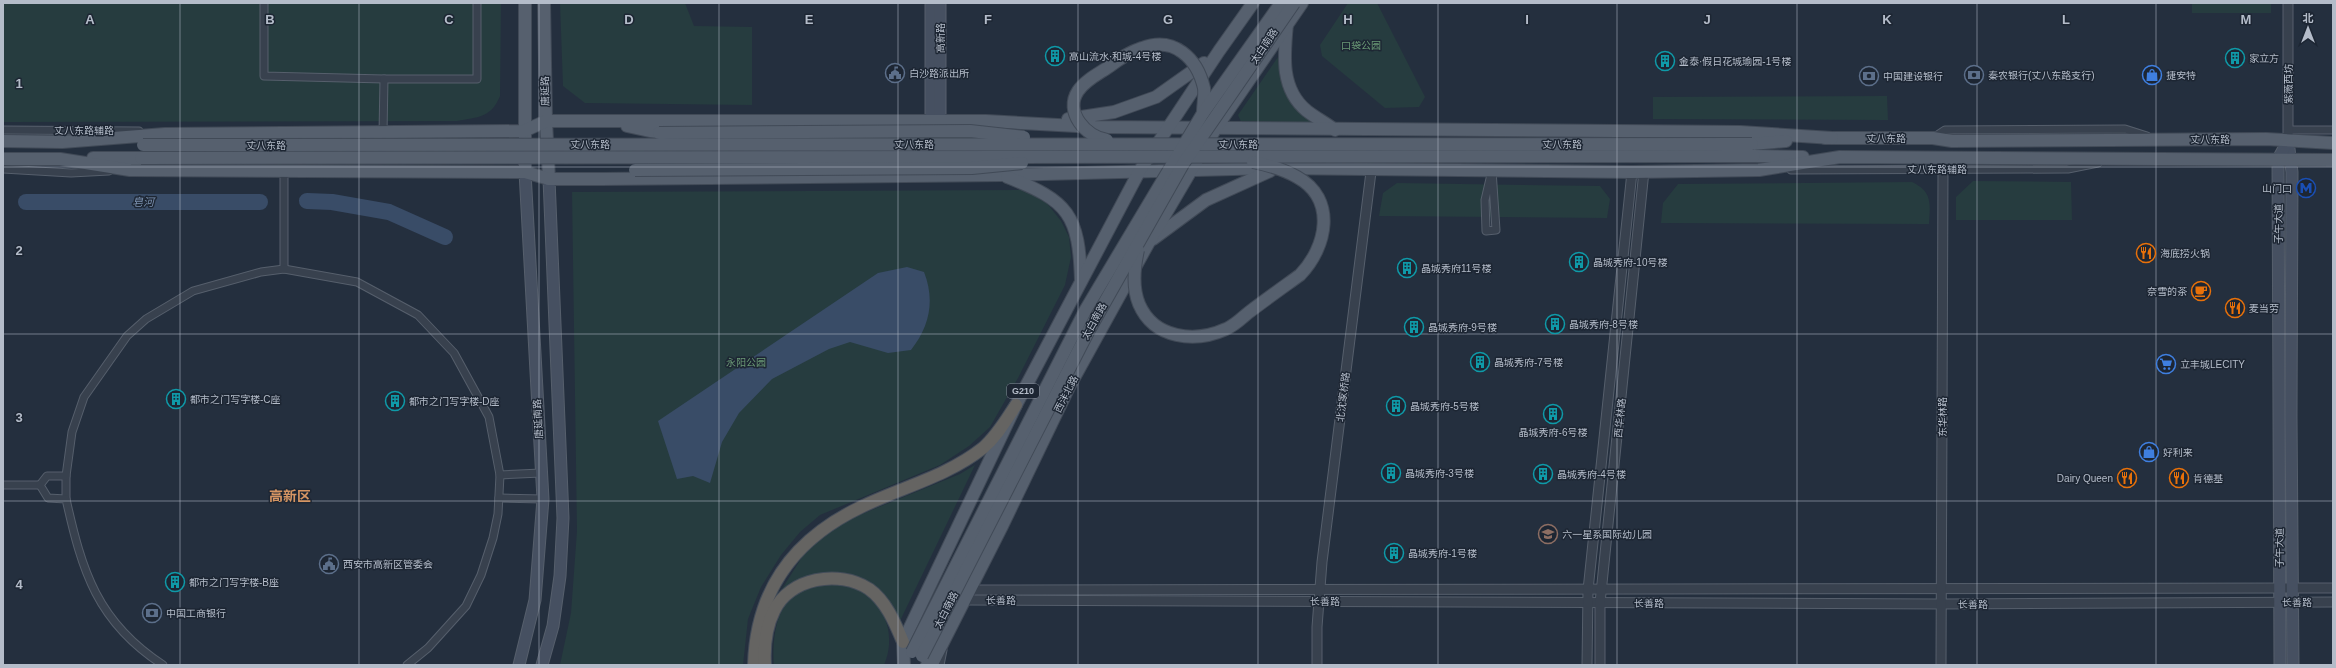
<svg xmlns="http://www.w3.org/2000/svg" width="2336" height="668" font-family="Helvetica,'Noto Sans SC',sans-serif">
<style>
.green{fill:#263c3f}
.water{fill:#394c67}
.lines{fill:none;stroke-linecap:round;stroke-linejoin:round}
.river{stroke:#394c67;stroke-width:16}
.minor-casing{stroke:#565f6c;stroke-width:9}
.tertiary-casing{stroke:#565f6c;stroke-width:11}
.secondary-casing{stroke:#565f6c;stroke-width:13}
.primary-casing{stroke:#414a57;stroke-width:14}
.trunk-casing{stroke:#434c59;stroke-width:14}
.minor{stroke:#38414e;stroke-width:7}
.tertiary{stroke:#38414e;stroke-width:9}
.secondary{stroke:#465061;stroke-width:11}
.primary{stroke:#56606e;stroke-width:12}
.trunk{stroke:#656462;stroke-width:12}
.primary-bridge-casing{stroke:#414a57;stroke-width:14;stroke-linecap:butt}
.primary-bridge{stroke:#56606e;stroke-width:12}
.grid{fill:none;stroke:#b4bcc9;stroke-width:1;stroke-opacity:0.55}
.labels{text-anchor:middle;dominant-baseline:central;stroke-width:3;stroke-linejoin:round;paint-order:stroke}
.shield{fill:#1d2633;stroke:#878f9c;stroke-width:1}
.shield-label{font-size:9px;font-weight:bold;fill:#b4bcc9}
.street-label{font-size:10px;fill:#b4bcc9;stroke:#1d2633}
.park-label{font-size:10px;fill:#6b9a76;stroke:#1d2633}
.poi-label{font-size:10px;fill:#b4bcc9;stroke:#1d2633;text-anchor:start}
.water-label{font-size:11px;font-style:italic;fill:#7c92b1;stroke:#1d2633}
.district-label{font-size:14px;font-weight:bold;fill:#d59563;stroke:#1d2633}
.grid-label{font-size:13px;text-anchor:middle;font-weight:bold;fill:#b4bcc9;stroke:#1d2633;stroke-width:3;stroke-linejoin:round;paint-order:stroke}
</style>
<rect width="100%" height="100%" fill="#242f3e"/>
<g class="green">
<path d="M3 3H501L500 96C491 118 478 117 457 121L3 122Z"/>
<polygon points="560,3 685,3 694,26 752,27 752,105 585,103 563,86"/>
<polygon points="1348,3 1377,3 1425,97 1419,107 1385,108 1322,56 1320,45"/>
<rect x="2192" y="3" width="79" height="10"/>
<polygon points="1278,57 1283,85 1314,123 1242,124 1238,115"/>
<polygon points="1887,96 1888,120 1653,119 1653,97"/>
<polygon points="1973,181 2071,182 2072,220 1956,220 1956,197"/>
<path d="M1912 182C1933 192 1930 204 1929 224L1661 223 1663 203 1678 184Z"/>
<polygon points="1397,183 1600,186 1610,199 1607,218 1379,216 1383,193"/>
<polygon points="1025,190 1046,202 1061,221 1069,237 1071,257 1065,285 1018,378 990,427 969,446 940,465 820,515 800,532 781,555 761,587 748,619 743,665 560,665 571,613 577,531 572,192"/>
<polygon points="975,465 899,623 892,605 875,590 831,573 777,597 804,554 835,525 960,474"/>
<path d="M839 584C846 586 853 588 860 591 887 604 896 639 884 665H774C772 643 775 606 797 594 810 586 824 585 839 584Z"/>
</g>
<path class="water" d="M907 267 924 272C935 300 930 326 911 350L888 353 850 342 829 349 772 379 739 413 722 442 710 483 693 476 677 479 658 421 878 273Z"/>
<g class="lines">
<g class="river">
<polyline points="307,201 332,202 389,212 445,237"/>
<polyline points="26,202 260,202"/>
</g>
<g class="minor-casing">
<g id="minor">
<polyline points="264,3 264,76 384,79"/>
<polyline points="3,130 139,131"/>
<polyline points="2288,130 2333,130"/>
<polyline points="383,133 384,79 477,79 477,3"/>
<polyline points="1933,138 1945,130 2125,129 2147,136"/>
<polyline points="3,169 71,173 109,171"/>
<polygon points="1492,170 1496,230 1486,231 1485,200"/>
<polyline points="1791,170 2068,169 2098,163"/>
<polyline points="284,269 284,172"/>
<polyline points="500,475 541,473"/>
<polyline points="3,485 40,485"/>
<polyline points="499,498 543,499"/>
<polyline points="66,499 66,476"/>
<path d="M163 665C97 622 82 571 66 499L48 498 40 485 47 476H66L72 432 84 397 127 336 146 319 193 291 261 272 284 269 357 282 418 315 454 353 489 417 500 475 498 514 493 538 481 575 466 606 428 648 407 665"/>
<polyline points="940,665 943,650"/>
</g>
</g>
<g class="tertiary-casing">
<g id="tertiary">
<polyline points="2288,3 2288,141"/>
<polyline points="969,590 2333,588"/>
<polyline points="965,600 1941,604 2333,602"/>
<polyline points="1317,665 1317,627 1322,562 1372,164"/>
<polyline points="1587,665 1588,590 1632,172"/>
<polyline points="1600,665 1600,603 1644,171"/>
<polyline points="1941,665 1943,169"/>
</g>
</g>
<g class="secondary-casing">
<g id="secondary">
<polyline points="931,3 931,121"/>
<polyline points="940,3 940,121"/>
<polyline points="2288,141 2292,172 2291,417 2293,665"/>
<polyline points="519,665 535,600 543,499 525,172"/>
<polyline points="542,665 553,626 560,576 563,518 549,179"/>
<polyline points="2280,665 2278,159 2288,141"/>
</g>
</g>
<g class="primary-casing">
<g id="primary">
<polyline points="525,3 525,168"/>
<polyline points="544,3 546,121 549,179"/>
<path d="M1287 24C1284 55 1280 89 1307 111 1316 118 1326 123 1335 130"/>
<polyline points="1068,119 1114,112 1156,97 1204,63"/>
<polyline points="627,126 659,133"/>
<polyline points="1825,138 1933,138 1952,141 2266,139 2333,143"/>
<polyline points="3,141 62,142 165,134 524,131 546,121 986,121 1095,127 1740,132 1832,138"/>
<polyline points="1752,144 1786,141"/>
<polyline points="1754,156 1803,157"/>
<polyline points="93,158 141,158"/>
<polyline points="3,159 60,159 130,170 525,172 549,179 601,179 1003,175 1275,168 1632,172 1759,170 1840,157 2333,160"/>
<path d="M1007 177C1069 201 1079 215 1081 281"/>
<polyline points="1153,239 1206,200 1270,171"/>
<polyline points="904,665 903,642 1016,405 1140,170 1219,51 1253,3"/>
<polyline points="927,665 933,662 1002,526 1070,385 1149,242 1216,128 1302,3"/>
</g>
</g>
<g class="trunk-casing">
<g id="trunk">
<path d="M754 665C756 590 794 539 861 507 902 487 946 477 983 448 997 436 1006 420 1016 405"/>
<path d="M765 665C764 648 766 627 774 611 789 578 839 569 869 589 886 601 895 623 903 642"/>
</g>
</g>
<use href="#minor" class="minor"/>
<use href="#tertiary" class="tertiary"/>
<use href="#secondary" class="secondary"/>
<use href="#primary" class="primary"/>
<use href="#trunk" class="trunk"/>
<g class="primary-bridge-casing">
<g id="primary-bridge">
<polyline points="659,133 970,131 1024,137"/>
<path d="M1107 140C1086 137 1064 112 1078 91 1085 80 1100 73 1110 66 1119 59 1130 52 1142 48 1174 36 1197 58 1204 88 1205 96 1203 105 1203 113"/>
<polyline points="143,145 1752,144"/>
<polyline points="141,158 1754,156"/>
<polyline points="635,170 972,168 1022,163"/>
<path d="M1138 250C1134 268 1132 287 1139 304 1154 339 1195 343 1226 329 1234 326 1241 319 1248 313 1265 300 1282 288 1300 275 1327 247 1337 199 1297 177 1283 169 1268 165 1253 162"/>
<polyline points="912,652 1086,309 1203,113 1281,3"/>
<polyline points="922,656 1089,330 1183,164 1294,3"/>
</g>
</g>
<use href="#primary-bridge" class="primary-bridge"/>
</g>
<path class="grid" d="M180 3V665M359 3V665M539 3V665M719 3V665M898 3V665M1078 3V665M1258 3V665M1438 3V665M1617 3V665M1797 3V665M1977 3V665M2156 3V665M3 167H2333M3 334H2333M3 501H2333"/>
<defs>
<g id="building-ring" transform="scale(1)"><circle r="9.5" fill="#1d2633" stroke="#0f9aa8" stroke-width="1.5"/><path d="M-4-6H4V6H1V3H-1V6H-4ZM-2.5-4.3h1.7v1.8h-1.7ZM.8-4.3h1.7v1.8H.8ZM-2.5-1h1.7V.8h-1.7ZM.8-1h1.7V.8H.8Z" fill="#0f9aa8"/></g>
<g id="civic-ring" transform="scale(1)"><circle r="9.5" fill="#1d2633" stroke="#5c6f8a" stroke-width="1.5"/><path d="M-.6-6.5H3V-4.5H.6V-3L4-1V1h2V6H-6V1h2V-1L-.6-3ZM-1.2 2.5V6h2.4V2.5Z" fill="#5c6f8a"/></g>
<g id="bank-ring" transform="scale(1)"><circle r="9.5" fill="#1d2633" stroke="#5c6f8a" stroke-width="1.5"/><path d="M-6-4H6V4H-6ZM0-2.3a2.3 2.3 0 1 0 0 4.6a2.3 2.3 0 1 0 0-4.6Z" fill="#5c6f8a"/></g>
<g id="shop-ring" transform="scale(1)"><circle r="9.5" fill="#1d2633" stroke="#3f7fe0" stroke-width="1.5"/><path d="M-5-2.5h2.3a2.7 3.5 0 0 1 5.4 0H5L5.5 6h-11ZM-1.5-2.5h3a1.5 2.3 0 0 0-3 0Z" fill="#3f7fe0"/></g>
<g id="metro-ring" transform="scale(1)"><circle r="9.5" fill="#1d2633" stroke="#1a4fb4" stroke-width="1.5"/><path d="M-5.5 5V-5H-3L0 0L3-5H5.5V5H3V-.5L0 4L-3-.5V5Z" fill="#1a4fb4"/></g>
<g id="restaurant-ring" transform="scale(1)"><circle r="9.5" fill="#1d2633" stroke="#e8710a" stroke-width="1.5"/><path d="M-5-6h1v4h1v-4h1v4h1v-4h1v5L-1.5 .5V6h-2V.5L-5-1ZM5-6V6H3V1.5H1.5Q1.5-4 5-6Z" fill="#e8710a"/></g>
<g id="cafe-ring" transform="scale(1)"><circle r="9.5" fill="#1d2633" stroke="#e8710a" stroke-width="1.5"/><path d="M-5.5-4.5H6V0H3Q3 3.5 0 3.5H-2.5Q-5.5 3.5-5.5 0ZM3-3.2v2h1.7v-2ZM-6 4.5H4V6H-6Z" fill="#e8710a"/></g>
<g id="supermarket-ring" transform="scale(1)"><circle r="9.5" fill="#1d2633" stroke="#3f7fe0" stroke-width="1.5"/><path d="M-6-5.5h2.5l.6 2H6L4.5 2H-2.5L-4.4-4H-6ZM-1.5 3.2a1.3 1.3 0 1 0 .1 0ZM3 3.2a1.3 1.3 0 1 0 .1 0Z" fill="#3f7fe0"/></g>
<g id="school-ring" transform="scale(1)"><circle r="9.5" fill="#1d2633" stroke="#8d6e63" stroke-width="1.5"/><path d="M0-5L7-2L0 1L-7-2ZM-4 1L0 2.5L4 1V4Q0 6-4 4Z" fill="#8d6e63"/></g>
</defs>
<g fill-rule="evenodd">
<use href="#building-ring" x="1055" y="56"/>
<use href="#building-ring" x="2235" y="58"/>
<use href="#building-ring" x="1665" y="61"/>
<use href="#civic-ring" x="895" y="73"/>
<use href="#bank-ring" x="1974" y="75"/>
<use href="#shop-ring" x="2152" y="75"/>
<use href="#bank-ring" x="1869" y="76"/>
<use href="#metro-ring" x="2306" y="188"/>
<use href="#restaurant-ring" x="2146" y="253"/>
<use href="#building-ring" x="1579" y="262"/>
<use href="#building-ring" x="1407" y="268"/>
<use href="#cafe-ring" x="2201" y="291"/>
<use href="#restaurant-ring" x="2235" y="308"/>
<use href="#building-ring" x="1555" y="324"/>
<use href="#building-ring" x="1414" y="327"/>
<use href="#building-ring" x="1480" y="362"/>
<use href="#supermarket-ring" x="2166" y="364"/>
<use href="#building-ring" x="176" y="399"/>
<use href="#building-ring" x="395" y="401"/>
<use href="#building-ring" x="1396" y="406"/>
<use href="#building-ring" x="1553" y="414"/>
<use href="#shop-ring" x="2149" y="452"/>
<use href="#building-ring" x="1391" y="473"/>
<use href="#building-ring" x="1543" y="474"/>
<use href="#restaurant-ring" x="2127" y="478"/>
<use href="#restaurant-ring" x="2179" y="478"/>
<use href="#school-ring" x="1548" y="534"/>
<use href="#building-ring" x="1394" y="553"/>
<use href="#civic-ring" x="329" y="564"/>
<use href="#building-ring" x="175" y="582"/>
<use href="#bank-ring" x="152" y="613"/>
</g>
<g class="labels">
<rect class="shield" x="1007" y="384" width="32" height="14" rx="3"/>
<g class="shield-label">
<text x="1023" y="391">G210</text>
</g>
<g class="street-label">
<text transform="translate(940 38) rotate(-90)">高新路</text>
<text transform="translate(1264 46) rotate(-56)">太白南路</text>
<text transform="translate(2288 84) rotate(-90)">紫薇西坊</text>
<text transform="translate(545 91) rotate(-91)">唐延路</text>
<text x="84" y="130">丈八东路辅路</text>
<text x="1886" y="138">丈八东路</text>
<text x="2210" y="139">丈八东路</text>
<text x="590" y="144">丈八东路</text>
<text x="914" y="144">丈八东路</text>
<text x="1238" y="144">丈八东路</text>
<text x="1562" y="144">丈八东路</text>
<text x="266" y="145">丈八东路</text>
<text x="1937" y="169">丈八东路辅路</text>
<text transform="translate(2278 224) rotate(-90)">子午大道</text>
<text transform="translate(1094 321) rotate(-61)">太白南路</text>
<text transform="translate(1066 394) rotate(-63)">西沣北路</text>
<text transform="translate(1343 397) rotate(-83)">北沈家桥路</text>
<text transform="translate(1942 417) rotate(-90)">东华林路</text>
<text transform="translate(1620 418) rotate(-84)">西华林路</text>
<text transform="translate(538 419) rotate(-93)">唐延南路</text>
<text transform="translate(2279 548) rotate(-90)">子午大道</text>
<text x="1001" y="600">长善路</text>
<text x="1325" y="601">长善路</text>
<text x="2297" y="602">长善路</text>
<text x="1649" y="603">长善路</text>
<text x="1973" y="604">长善路</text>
<text transform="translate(946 610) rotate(-63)">太白南路</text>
</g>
<g class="park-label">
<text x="1361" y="45">口袋公园</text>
<text x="746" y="362">永阳公园</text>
</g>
<g class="poi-label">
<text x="1069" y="56">高山流水·和城-4号楼</text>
<text x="2249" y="58">家立方</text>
<text x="1679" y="61">金泰·假日花城瑜园-1号楼</text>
<text x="909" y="73">白沙路派出所</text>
<text x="1988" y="75">秦农银行(丈八东路支行)</text>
<text x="2166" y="75">捷安特</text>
<text x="1883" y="76">中国建设银行</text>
<text x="2292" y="188" text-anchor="end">山门口</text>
<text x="2160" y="253">海底捞火锅</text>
<text x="1593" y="262">晶城秀府-10号楼</text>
<text x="1421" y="268">晶城秀府11号楼</text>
<text x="2187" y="291" text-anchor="end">奈雪的茶</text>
<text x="2249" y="308">麦当劳</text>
<text x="1569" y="324">晶城秀府-8号楼</text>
<text x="1428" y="327">晶城秀府-9号楼</text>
<text x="1494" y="362">晶城秀府-7号楼</text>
<text x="2180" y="364">立丰城LECITY</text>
<text x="190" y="399">都市之门写字楼-C座</text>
<text x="409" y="401">都市之门写字楼-D座</text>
<text x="1410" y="406">晶城秀府-5号楼</text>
<text x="1553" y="432" text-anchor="middle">晶城秀府-6号楼</text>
<text x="2163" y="452">好利来</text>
<text x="1405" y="473">晶城秀府-3号楼</text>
<text x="1557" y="474">晶城秀府-4号楼</text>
<text x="2113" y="478" text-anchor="end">Dairy Queen</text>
<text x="2193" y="478">肯德基</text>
<text x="1562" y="534">六一星系国际幼儿园</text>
<text x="1408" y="553">晶城秀府-1号楼</text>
<text x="343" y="564">西安市高新区管委会</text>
<text x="189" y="582">都市之门写字楼-B座</text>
<text x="166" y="613">中国工商银行</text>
</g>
<g class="water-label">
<text x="143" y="202">皂河</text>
</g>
<g class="district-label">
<text x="290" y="496">高新区</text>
</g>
</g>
<g class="grid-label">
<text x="90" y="24">A</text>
<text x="270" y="24">B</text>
<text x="449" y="24">C</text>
<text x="629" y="24">D</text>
<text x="809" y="24">E</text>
<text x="988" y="24">F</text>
<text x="1168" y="24">G</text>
<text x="1348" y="24">H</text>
<text x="1527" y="24">I</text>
<text x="1707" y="24">J</text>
<text x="1887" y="24">K</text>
<text x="2066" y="24">L</text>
<text x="2246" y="24">M</text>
<text x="19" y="88">1</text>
<text x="19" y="255">2</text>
<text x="19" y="422">3</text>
<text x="19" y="589">4</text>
</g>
<rect width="2336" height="668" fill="none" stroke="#b4bcc9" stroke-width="8"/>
<g transform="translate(2308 28)" stroke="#1d2633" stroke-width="3" paint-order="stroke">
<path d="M0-3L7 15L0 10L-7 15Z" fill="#b4bcc9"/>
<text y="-6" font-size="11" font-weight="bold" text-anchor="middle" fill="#b4bcc9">北</text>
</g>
</svg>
